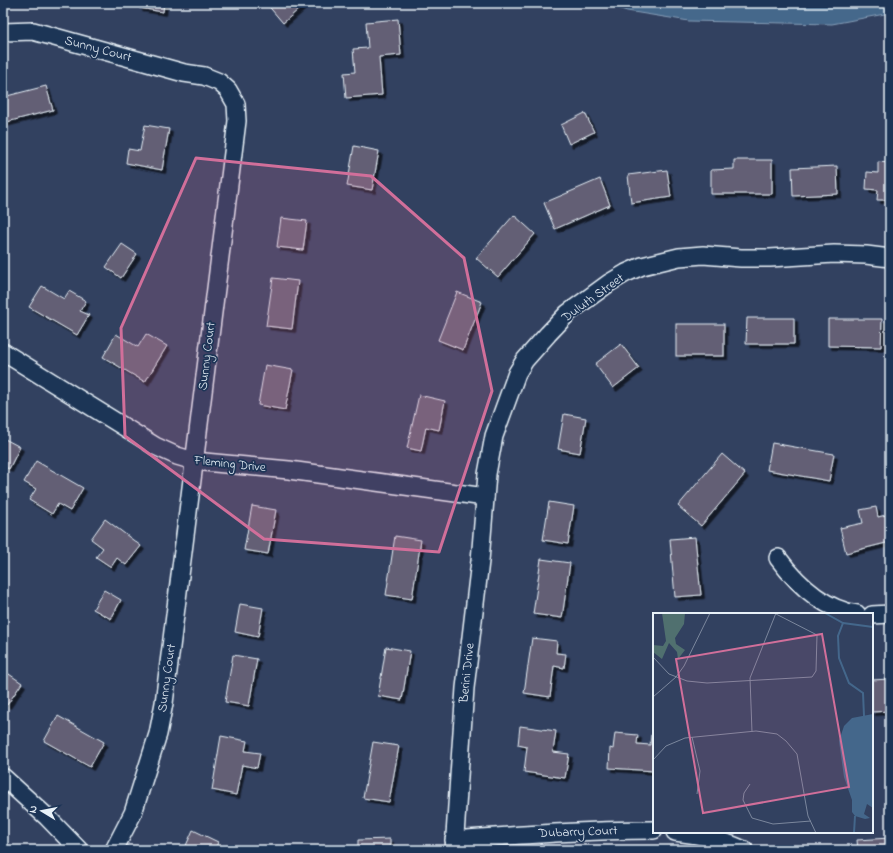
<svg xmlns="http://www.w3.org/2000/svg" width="893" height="853" font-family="'Indie Flower',sans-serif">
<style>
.water{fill:#44678b;stroke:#869eb7}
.building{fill:#635e74;stroke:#e8f1f8;filter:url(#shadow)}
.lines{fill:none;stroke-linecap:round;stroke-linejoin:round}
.street-casing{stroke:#e8f1f8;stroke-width:20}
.street{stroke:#1d3557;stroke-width:17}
.marked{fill:#d16f9a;fill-opacity:0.2;stroke:#d16f9a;stroke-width:3;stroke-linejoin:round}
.labels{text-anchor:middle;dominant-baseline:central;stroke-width:3.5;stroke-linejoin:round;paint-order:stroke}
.street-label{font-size:13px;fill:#e8f1f8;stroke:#1d3557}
.inset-river{fill:none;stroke:#44678b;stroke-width:2}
.inset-road{fill:none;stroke:#7b879d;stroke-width:1}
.view{fill:#d16f9a;fill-opacity:0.15;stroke:#d16f9a;stroke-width:2}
.inset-edge{fill:none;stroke:#e8f1f8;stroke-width:2}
</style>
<defs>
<filter id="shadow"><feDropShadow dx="3.5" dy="3.5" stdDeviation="0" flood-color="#0009"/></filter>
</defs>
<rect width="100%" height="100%" fill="#324160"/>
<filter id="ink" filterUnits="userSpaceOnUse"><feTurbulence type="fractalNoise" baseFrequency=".025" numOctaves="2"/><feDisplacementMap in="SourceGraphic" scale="8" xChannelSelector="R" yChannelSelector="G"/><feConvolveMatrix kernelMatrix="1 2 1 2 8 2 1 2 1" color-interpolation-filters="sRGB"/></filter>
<g filter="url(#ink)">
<polygon class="water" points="602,3 890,3 890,13 832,24 689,21 627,11"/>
<g class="building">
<polygon points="140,3 164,3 163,12 139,8"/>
<polygon points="266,3 306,3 283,23"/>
<polygon points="398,19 401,55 379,57 382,95 346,98 344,73 355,72 353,49 368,48 366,22"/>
<polygon points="46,86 53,110 3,123 3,97"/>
<polygon points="585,113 594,132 569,144 561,125"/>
<polygon points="145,125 169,129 162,170 126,163 128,149 140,151"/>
<polygon points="354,146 379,151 372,190 347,186"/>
<polygon points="734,160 772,160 772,194 711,194 711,170 734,169"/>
<polygon points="878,162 890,163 890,200 877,200 878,190 866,189 867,172 878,173"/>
<polygon points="837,166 838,194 793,196 792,168"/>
<polygon points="667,170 671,197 631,203 628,175"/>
<polygon points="600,179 610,205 555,229 544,203"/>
<polygon points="514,215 535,234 498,277 476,258"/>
<polygon points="281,218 307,221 303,250 277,247"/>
<polygon points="122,244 137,254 121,278 106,267"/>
<polygon points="273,278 298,281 292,329 266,326"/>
<polygon points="42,286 64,299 69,291 86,301 80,311 89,315 77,335 29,307"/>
<polygon points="457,292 482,302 463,350 438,340"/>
<polygon points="747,318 794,318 794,344 746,344"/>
<polygon points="828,319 882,319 881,347 828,346"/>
<rect x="676" y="324" width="48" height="32"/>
<polygon points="116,334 138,347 146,334 167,346 145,382 103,357"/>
<polygon points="621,344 639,368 613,388 595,364"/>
<polygon points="265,365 293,370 285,410 258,405"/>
<polygon points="419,395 445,401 439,430 426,427 421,451 407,448"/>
<polygon points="564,414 586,418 580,453 558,449"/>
<polygon points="3,438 20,447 9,469 3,466"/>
<polygon points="772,443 834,454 829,481 767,470"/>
<polygon points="722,454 745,474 701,526 678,506"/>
<polygon points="36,461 83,488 70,511 58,504 52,514 29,500 36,489 24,482"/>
<polygon points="549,502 574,506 568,544 543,540"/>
<polygon points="252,506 276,510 268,554 244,550"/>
<polygon points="876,507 878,517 890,514 890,542 846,553 840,528 863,523 860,510"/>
<polygon points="105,519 141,546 126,565 117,558 111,567 96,557 103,548 91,539"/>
<polygon points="395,536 421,540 412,599 386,595"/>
<polygon points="695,537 701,595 675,597 670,539"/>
<polygon points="541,559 570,563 562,618 533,614"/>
<polygon points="104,590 121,600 111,619 93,609"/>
<polygon points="240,604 263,608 258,637 235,632"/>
<polygon points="532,638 557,641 556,653 566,654 564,668 554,666 550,697 524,693"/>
<polygon points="386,647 410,651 402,700 378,696"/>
<polygon points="233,655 257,659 249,706 225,702"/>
<polygon points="3,670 22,683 7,705 3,702"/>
<polygon points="890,679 890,711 872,712 872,680"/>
<polygon points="58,716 104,742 90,767 44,741"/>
<polygon points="520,726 556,731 553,752 569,754 565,778 524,772 527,747 518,745"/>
<polygon points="615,733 638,735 637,744 650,745 651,735 654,735 654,771 609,768 610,748 613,749"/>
<polygon points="221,736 247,741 245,751 260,753 257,768 242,765 236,795 212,790"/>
<polygon points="373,742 399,746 389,802 363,798"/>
<polygon points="193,830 218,842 215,850 184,850"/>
<polygon points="890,838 890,850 858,850 857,840"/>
<polygon points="390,839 390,850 358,850 358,840"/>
</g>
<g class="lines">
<g class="street-casing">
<g id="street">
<polyline points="3,32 33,31 184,73 204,76 219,82 228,90 236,104 237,121 164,703 158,734 133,813 114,850"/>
<polyline points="3,352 155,446 177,456 194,461 289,470 485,497"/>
<path d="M778 558C798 585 823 609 857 614"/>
<polyline points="872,615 890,614"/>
<polyline points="3,777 47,817 79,850"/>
<path d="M675 832C702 835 719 839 744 850"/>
<path d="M454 840C521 835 587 830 654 830"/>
<polyline points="454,850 465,688 480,561 487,474 494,436 517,373 525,360 548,334 568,313 609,283 626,273 642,266 679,257 703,255 741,258 770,258 834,254 866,255 890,258"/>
</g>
</g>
<use href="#street" class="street"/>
</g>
</g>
<path class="marked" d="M196 158 371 176 464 258 492 391 439 552 264 539 125 436 121 328Z"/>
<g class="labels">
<g class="street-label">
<text transform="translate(98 49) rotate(15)">Sunny Court</text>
<text transform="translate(593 298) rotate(-36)">Duluth Street</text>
<text transform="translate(207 356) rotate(-83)">Sunny Court</text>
<text transform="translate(230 464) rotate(6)">Fleming Drive</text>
<text transform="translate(467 673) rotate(-84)">Berini Drive</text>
<text transform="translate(167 678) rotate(-82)">Sunny Court</text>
<text transform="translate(578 832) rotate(-2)">Dubarry Court</text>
</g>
</g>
<g transform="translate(653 613)">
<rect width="220" height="220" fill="#324160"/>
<path d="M9 0H32L31 11 22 25 23 31 32 37 25 46 24 39 16 30 9 46 0 39V32L10 33 13 28Z" fill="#50706f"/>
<path d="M220 101V195L214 191 211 201 217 205 212 206 202 203 199 199V187L191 164 186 128 191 113 199 105Z" fill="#44678b"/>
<path class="inset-river" d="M172 0 190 10 220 14M190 10 185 23 186 45 196 70 210 80 211 103M201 220 202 203"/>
<path class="inset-road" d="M0 44 16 61 34 68 54 70 159 64 163 58 164 22 123 1M0 84 23 64 31 53 57 0M99 119 97 65 123 0M39 124 47 158 44 181M0 147 13 133 32 125 103 118 124 121 133 128 144 141 155 203 163 220M97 171 91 180 90 187 99 205 120 211 158 208"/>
<path class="view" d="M169 21 196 174 50 200 23 46Z"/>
<rect width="220" height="220" class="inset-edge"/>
</g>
<rect width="893" height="853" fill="none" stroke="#1d3557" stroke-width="16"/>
<rect x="8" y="8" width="877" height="837" fill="none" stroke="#e8f1f8" stroke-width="1.5" filter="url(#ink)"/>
<g transform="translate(42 811) rotate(280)" stroke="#1d3557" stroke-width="3" paint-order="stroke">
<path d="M0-3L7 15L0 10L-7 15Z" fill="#e8f1f8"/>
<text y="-6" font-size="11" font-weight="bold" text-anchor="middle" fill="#e8f1f8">N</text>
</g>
</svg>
